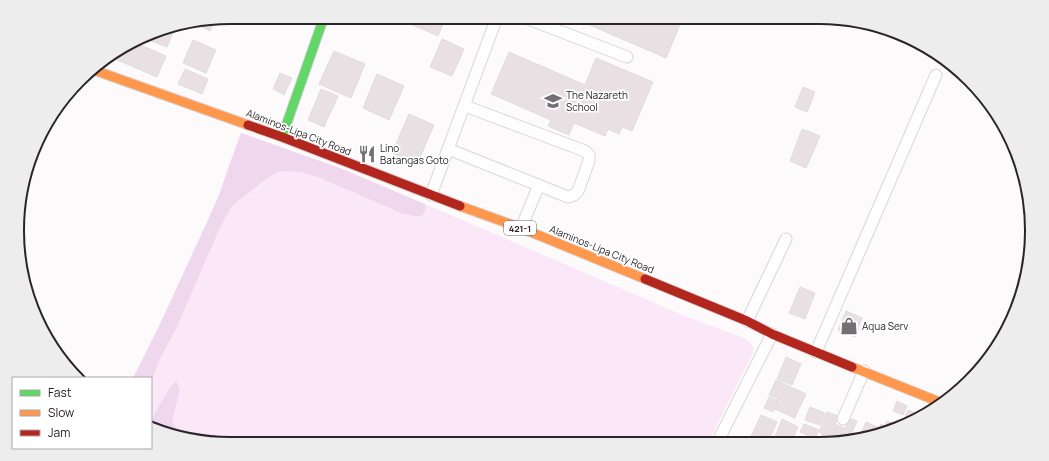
<svg xmlns="http://www.w3.org/2000/svg" width="1049" height="461" font-family="Manrope,sans-serif">
<style>
.green{fill:#fae8f8}
.forest{fill:#efd8ed}
.building{fill:#e8e0e2;stroke:#e2dcde}
.lines{fill:none;stroke-linecap:round;stroke-linejoin:round}
.lane-casing{stroke:#d9d5d8;stroke-width:13}
.fast-casing{stroke:#d9d5d8;stroke-width:11}
.slow-casing{stroke:#d9d5d8;stroke-width:11}
.jam-casing{stroke:#d9d5d8;stroke-width:11}
.lane{stroke:#fffefe;stroke-width:11}
.fast{stroke:#63d668;stroke-width:9}
.slow{stroke:#ff974d;stroke-width:9}
.jam{stroke:#b3261e;stroke-width:9}
.labels{text-anchor:middle;dominant-baseline:central;stroke-width:3.5;stroke-linejoin:round;paint-order:stroke}
.shield{fill:#fff;stroke:#6b666a;stroke-width:1}
.shield-label{font-size:9px;font-weight:bold;fill:#2b242a}
.poi-label{font-size:10px;fill:#2b242a;stroke:#fff;text-anchor:start}
.street-label{font-size:10px;fill:#2b242a;stroke:#fff}
.rim{fill:none;stroke:#2b242a;stroke-width:2}
</style>
<rect width="100%" height="100%" fill="#fcfafb"/>
<polygon class="green" points="281,171 301,172 320,178 401,213 419,217 426,209 425,204 685,316 741,337 750,342 754,349 753,353 708,443 231,444 182,436 179,435 171,422 176,382 169,389 151,420 151,381 162,355 176,329 220,228 232,206 269,177"/>
<g class="forest">
<polygon points="241,133 340,168 425,204 426,209 423,215 419,217 401,213 320,178 301,172 281,171 269,177 232,206 220,228 176,329 162,355 151,381 151,378 133,378 159,326 208,220 219,195 230,163"/>
<polygon points="176,381 180,389 172,422 179,434 182,436 162,433 151,426 151,420 159,406 169,389"/>
</g>
<g class="building">
<polygon points="395,17 446,17 438,36"/>
<polygon points="587,17 683,17 666,58 585,23"/>
<polygon points="752,17 776,17 773,25"/>
<polygon points="215,20 210,31 193,23"/>
<polygon points="176,26 167,47 151,41 155,32 162,28"/>
<polygon points="442,39 464,49 452,76 430,67"/>
<polygon points="193,40 216,50 206,73 183,63"/>
<polygon points="136,43 166,56 157,77 115,59 117,54"/>
<polygon points="334,51 365,64 351,98 319,84"/>
<polygon points="509,52 585,85 596,58 653,82 632,131 622,127 619,134 608,129 605,136 574,123 569,135 548,126 551,120 491,94"/>
<polygon points="185,69 208,79 202,94 178,84"/>
<polygon points="280,73 292,78 284,95 273,89"/>
<polygon points="377,74 404,86 389,120 363,108"/>
<polygon points="803,87 815,92 807,112 795,107"/>
<polygon points="321,89 338,96 324,127 308,120"/>
<polygon points="409,114 434,125 417,164 392,153"/>
<polygon points="802,129 820,136 806,168 790,161"/>
<polygon points="800,287 815,293 805,319 789,313"/>
<polygon points="846,311 862,318 855,337 838,330"/>
<polygon points="786,357 801,364 792,385 777,379"/>
<polygon points="776,380 806,394 799,409 769,395"/>
<polygon points="769,397 778,401 773,412 764,408"/>
<polygon points="778,401 798,410 795,418 775,409"/>
<polygon points="897,401 907,406 903,415 893,411"/>
<polygon points="810,407 825,413 820,425 805,420"/>
<polygon points="908,410 922,416 913,422 902,425"/>
<polygon points="827,412 838,416 835,424 844,428 839,440 837,439 836,442 832,442 821,438 823,434 819,432"/>
<polygon points="761,415 777,422 770,438 754,430"/>
<polygon points="849,418 857,421 850,437 843,434"/>
<polygon points="782,419 798,427 791,442 787,442 775,437"/>
<polygon points="887,421 897,425 896,427 859,438 866,422 879,428 881,424 885,426"/>
<polygon points="804,424 819,430 815,439 800,432"/>
<polygon points="754,430 769,437 767,442 748,442"/>
</g>
<g class="lines">
<g class="lane-casing">
<g id="lane">
<polyline points="523,17 627,57"/>
<polyline points="448,149 568,197 574,195 578,191 589,161 589,155 585,151 465,106"/>
<polyline points="431,195 497,17"/>
<polyline points="521,228 539,185"/>
<polyline points="747,321 786,239"/>
<polyline points="816,352 936,75"/>
<polyline points="843,419 864,371"/>
<polyline points="717,443 772,334"/>
</g>
</g>
<g class="fast-casing">
<polyline id="fast" points="282,137 324,17"/>
</g>
<g class="slow-casing">
<g id="slow">
<polyline points="91,69 248,125"/>
<polyline points="460,206 521,228 645,279"/>
<polyline points="852,367 942,403"/>
</g>
</g>
<g class="jam-casing">
<g id="jam">
<polyline points="248,125 282,137 460,206"/>
<polyline points="645,279 747,321 772,334 852,367"/>
</g>
</g>
<use href="#lane" class="lane"/>
<use href="#fast" class="fast"/>
<use href="#slow" class="slow"/>
<use href="#jam" class="jam"/>
</g>
<defs>
<g id="school-bare" transform="scale(1.38)"><path d="M0-5L7-2L0 1L-7-2ZM-4 1L0 2.5L4 1V4Q0 6-4 4Z" fill="#746f73" stroke="#fff" stroke-width="2.5" paint-order="stroke"/></g>
<g id="restaurant-bare" transform="scale(1.38)"><path d="M-5-6h1v4h1v-4h1v4h1v-4h1v5L-1.5 .5V6h-2V.5L-5-1ZM5-6V6H3V1.5H1.5Q1.5-4 5-6Z" fill="#746f73" stroke="#fff" stroke-width="2.5" paint-order="stroke"/></g>
<g id="shop-bare" transform="scale(1.38)"><path d="M-5-2.5h2.3a2.7 3.5 0 0 1 5.4 0H5L5.5 6h-11ZM-1.5-2.5h3a1.5 2.3 0 0 0-3 0Z" fill="#746f73" stroke="#fff" stroke-width="2.5" paint-order="stroke"/></g>
</defs>
<g fill-rule="evenodd">
<use href="#school-bare" x="553" y="101"/>
<use href="#restaurant-bare" x="367" y="154"/>
<use href="#shop-bare" x="849" y="326"/>
</g>
<g class="labels">
<rect class="shield" x="504" y="221" width="32" height="14" rx="3"/>
<g class="shield-label">
<text x="520" y="228">421-1</text>
</g>
<g class="poi-label">
<text x="566" y="95">The Nazareth<tspan x="566" dy="12">School</tspan></text>
<text x="380" y="148">Lino<tspan x="380" dy="12">Batangas Goto</tspan></text>
<text x="862" y="326">Aqua Serv</text>
</g>
<g class="street-label">
<text transform="translate(299 132) rotate(21)">Alaminos-Lipa City Road</text>
<text transform="translate(602 249) rotate(22)">Alaminos-Lipa City Road</text>
</g>
</g>
<path d="M0 0H1049V461H0ZM230 24H819A206 206 0 0 1 1025 230V231A206 206 0 0 1 819 437H230A206 206 0 0 1 24 231V230A206 206 0 0 1 230 24Z" fill="#eeedee" fill-rule="evenodd"/>
<path class="rim" d="M230 24H819A206 206 0 0 1 1025 230V231A206 206 0 0 1 819 437H230A206 206 0 0 1 24 231V230A206 206 0 0 1 230 24Z"/>
<rect x="12" y="377" width="140" height="72" fill="#ffffff" stroke="#aaa7aa"/>
<rect x="20" y="390" width="20" height="6" fill="#63d668" stroke="#aaa7aa"/>
<text x="48" y="397" font-size="12" fill="#2b242a">Fast</text>
<rect x="20" y="410" width="20" height="6" fill="#ff974d" stroke="#aaa7aa"/>
<text x="48" y="417" font-size="12" fill="#2b242a">Slow</text>
<rect x="20" y="430" width="20" height="6" fill="#b3261e" stroke="#aaa7aa"/>
<text x="48" y="437" font-size="12" fill="#2b242a">Jam</text>
</svg>
